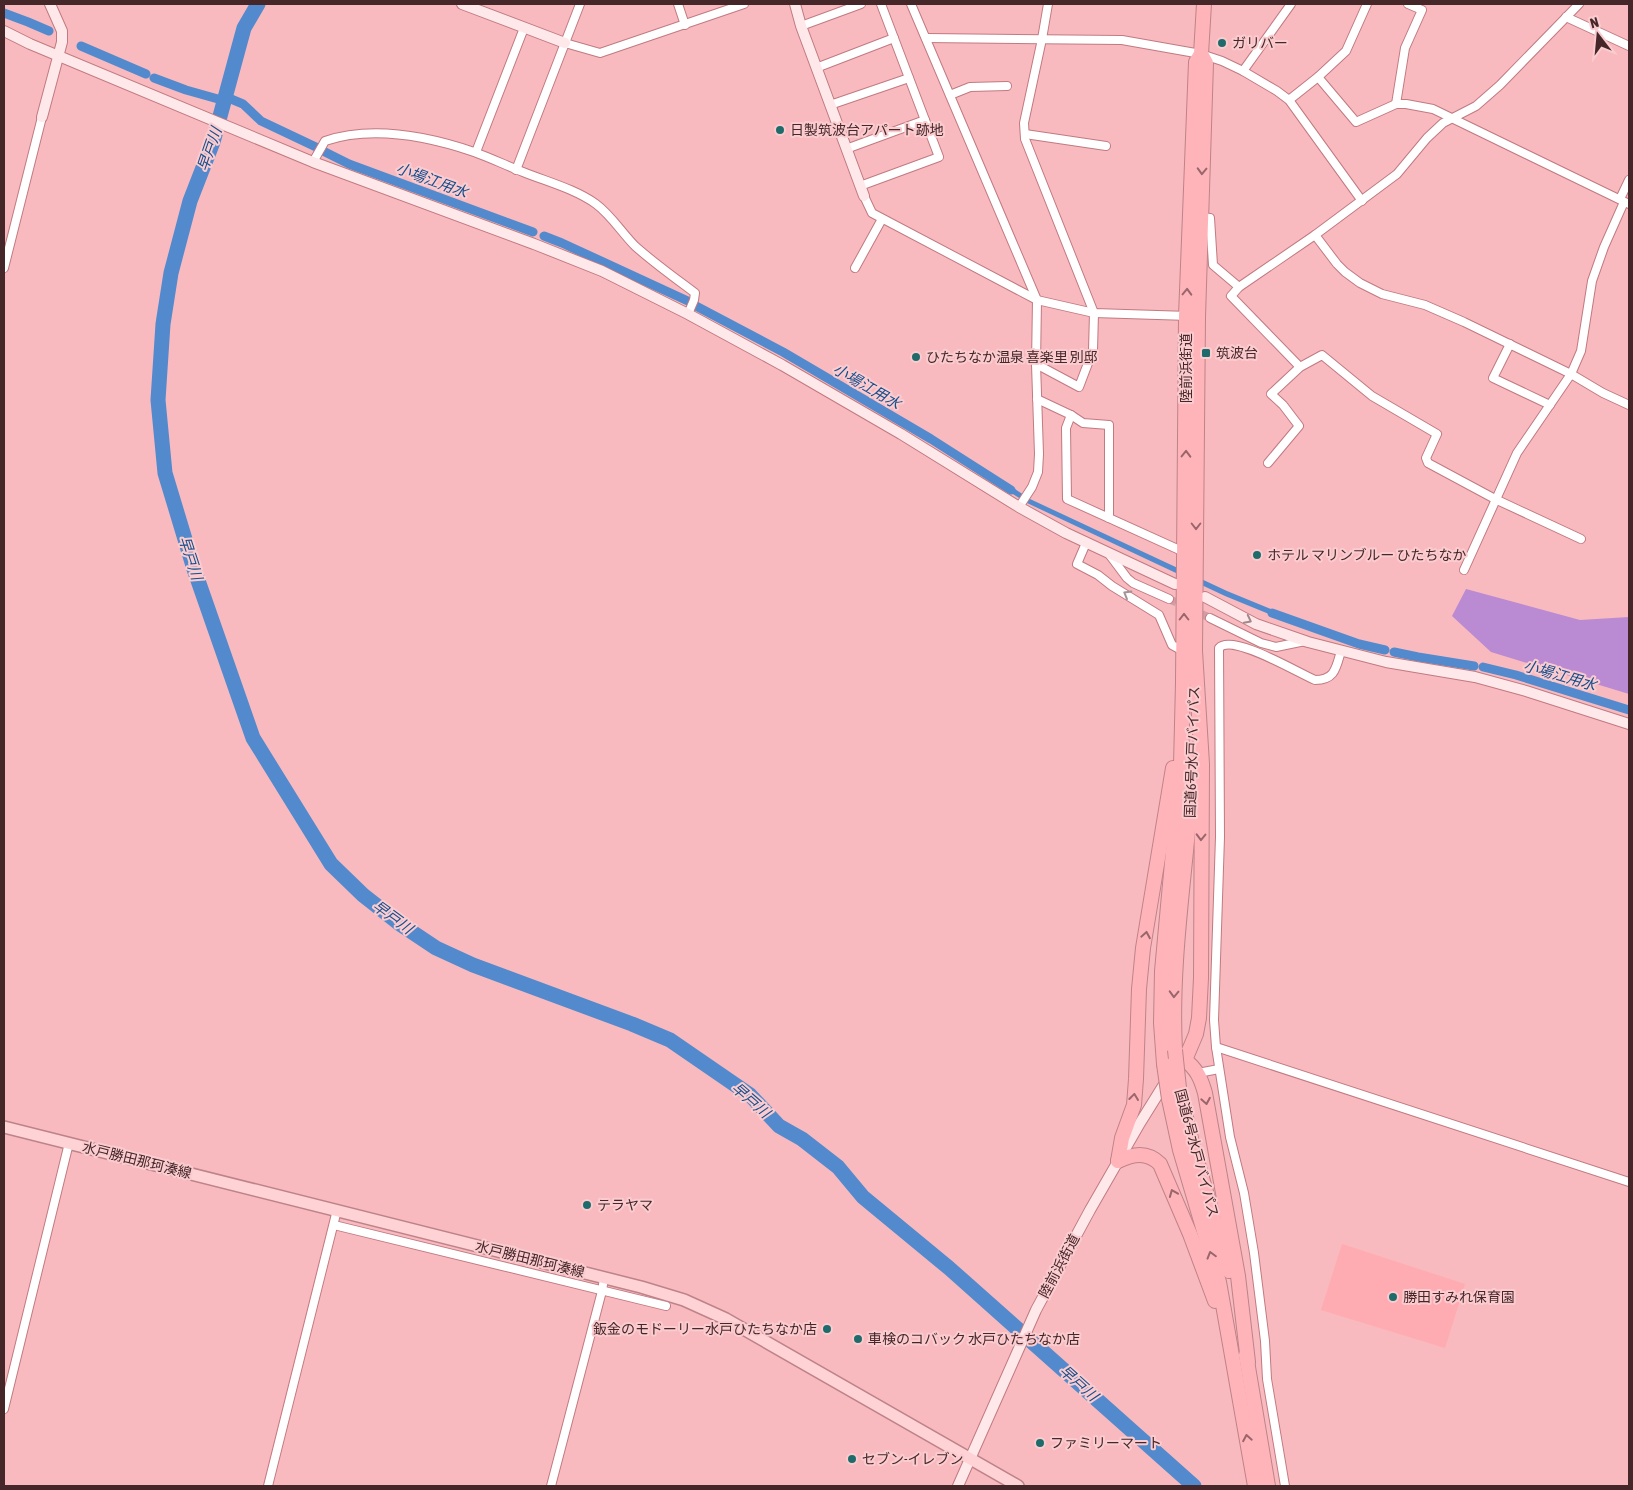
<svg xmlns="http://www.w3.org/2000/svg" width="1633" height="1490" font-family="'Asap Condensed','Noto Sans JP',sans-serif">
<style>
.built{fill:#ffabb2}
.green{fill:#ba8ad2}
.water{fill:#528acd}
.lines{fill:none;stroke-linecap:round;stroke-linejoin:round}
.canal{stroke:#528acd;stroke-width:9}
.river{stroke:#528acd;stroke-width:15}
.street-tunnel{stroke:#d49da1;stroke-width:8;stroke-dasharray:8 4;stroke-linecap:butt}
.street-casing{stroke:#c17a80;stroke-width:10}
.secondary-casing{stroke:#c17a80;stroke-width:12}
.primary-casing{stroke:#be8388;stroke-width:14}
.highway-casing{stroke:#be8388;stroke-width:16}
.street{stroke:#fff;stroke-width:8}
.secondary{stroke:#ffe8ea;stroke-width:10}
.primary{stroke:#ffd2d6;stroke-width:11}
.highway{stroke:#ffb4ba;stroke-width:14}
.highway-bridge-casing{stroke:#be8388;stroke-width:16;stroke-linecap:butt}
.highway-bridge{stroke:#ffb4ba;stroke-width:14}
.oneway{stroke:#99666b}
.oneway2{stroke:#a29394}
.oneway3{stroke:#a2888a}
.poi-dot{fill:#1f6b6b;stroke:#fbcccf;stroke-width:2}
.labels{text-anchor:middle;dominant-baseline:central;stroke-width:4;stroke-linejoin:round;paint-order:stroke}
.poi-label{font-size:14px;fill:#45272a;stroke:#fbcccf;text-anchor:start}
.street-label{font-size:14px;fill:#45272a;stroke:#fbcccf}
.water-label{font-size:15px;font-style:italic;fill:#154e8d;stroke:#fbcccf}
</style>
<rect width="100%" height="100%" fill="#f8babf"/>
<polygon class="built" points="1342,1244 1465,1284 1445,1348 1321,1310"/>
<polygon class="green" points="1466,589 1580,620 1629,617 1629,694 1491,652 1452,616"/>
<polygon class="water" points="1003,481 1030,499 1227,591 1283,614 1281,619 1225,596 1027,503 1000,486"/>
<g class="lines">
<g class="canal">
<polyline points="4,13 28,22 49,31"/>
<polyline points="81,46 146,74"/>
<polyline points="154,78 186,90 218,99 231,99 243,104 261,121 318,148"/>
<polyline points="323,151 349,164 533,232"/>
<polyline points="544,236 562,243 690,302"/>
<polyline points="696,306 783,352 931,439 1011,490"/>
<polyline points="1272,613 1359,644 1385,650"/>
<polyline points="1394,652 1418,657 1474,666"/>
<polyline points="1483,667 1516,675 1629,710"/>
</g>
<polyline class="river" points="258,4 244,28 213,142 190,201 171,273 163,324 158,400 165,473 194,569 253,738 331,864 363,895 400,924 436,948 473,965 632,1024 670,1040 750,1095 779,1126 802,1139 838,1167 863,1197 949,1268 1194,1486"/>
<polyline class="street-tunnel" points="1169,599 1210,618"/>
<g class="street-casing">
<g id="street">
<polyline points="678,4 685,25"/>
<polyline points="911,4 1037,300 1036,364 1039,454 1038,472 1032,487 1019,507"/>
<polyline points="1566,17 1629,46"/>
<polyline points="801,26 861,4"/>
<polyline points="926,38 1122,40 1201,54 1222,61 1243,71 1277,91 1289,100 1362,201"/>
<polyline points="565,43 600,53 744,4"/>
<polyline points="816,68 894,38"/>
<polyline points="1243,71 1291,4"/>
<polyline points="1318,77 1356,122 1396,104 1406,104 1433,109 1629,204"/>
<polyline points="950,95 970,87 1007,86"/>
<polyline points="1289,100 1318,77 1346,51 1367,4"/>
<polyline points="1396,104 1405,48 1422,10 1408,4"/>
<polyline points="830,105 909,78"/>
<polyline points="1025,134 1106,146"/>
<polyline points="846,149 925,120"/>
<polyline points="476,152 524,28"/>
<path d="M313 162 325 141C373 125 427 136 474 152 491 158 507 166 523 172 548 182 575 189 596 204 611 215 622 233 635 246 654 263 675 278 695 293L694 300 688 314"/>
<polyline points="516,170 580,4"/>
<polyline points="860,186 939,157 881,4"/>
<polyline points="864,196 872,213 1037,300 1094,313 1189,316"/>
<polyline points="1620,199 1629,180"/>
<polyline points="1200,217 1210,218 1213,265 1239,287"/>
<polyline points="1315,235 1337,264 1345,272 1360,283 1382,294 1425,305 1464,322 1571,374 1603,393 1629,405"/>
<polyline points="4,268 42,117"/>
<polyline points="855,268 882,219"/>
<polyline points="1510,344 1493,378 1550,405"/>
<polyline points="1036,364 1079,387 1093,350 1094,313 1025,139 1024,123 1042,39 1048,4"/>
<polyline points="1300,367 1231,296 1239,287 1315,235 1397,174 1427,138 1443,123 1476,106 1500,85 1579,4"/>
<polyline points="1037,399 1071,415 1083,423 1109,425 1109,518"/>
<polyline points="1071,415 1066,428 1067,499 1184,552"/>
<polyline points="1268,463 1299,426 1283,405 1271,394 1300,367 1322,355 1372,396 1437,434 1426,458 1428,463 1495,499 1581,539"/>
<polyline points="1086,543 1077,564 1098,575 1112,586 1159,615 1172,645 1183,651"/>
<polyline points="1109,554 1127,578 1133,583 1169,599"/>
<polyline points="1464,570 1517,453 1571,374 1581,351 1592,281 1604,247 1624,202"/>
<polyline points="1210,618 1261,643 1276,647 1305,641"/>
<polyline points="1216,1047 1629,1182"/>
<polyline points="1198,1073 1219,1069"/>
<polyline points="334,1225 666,1306"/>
<polyline points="4,1409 69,1143"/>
<polyline points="268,1486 337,1210"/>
<polyline points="551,1486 602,1291 604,1278"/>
<path d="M1285 1486 1267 1379 1265 1341 1254 1253 1244 1193 1230 1137 1216 1047 1214 1020 1220 837 1219 648C1232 633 1298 673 1315 680 1335 680 1336 668 1341 651"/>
</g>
</g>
<g class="secondary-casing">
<g id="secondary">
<polyline points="462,4 565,43"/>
<polyline points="795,4 801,26 864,196"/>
<polyline points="4,31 30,44 313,162 534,244 602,271 688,314 782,365 901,434 1019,507 1066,533 1175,584"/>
<polyline points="42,117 62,42 62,31 50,4"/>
<polyline points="1205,597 1256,624 1308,642 1386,662 1475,677 1526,691 1629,724"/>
<polyline points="958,1486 1036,1310 1090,1210 1140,1123 1163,1086 1168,1080"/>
</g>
</g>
<g class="primary-casing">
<polyline id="primary" points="4,1127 641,1287 684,1300 726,1319 1018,1486"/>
</g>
<g class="highway-casing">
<g id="highway">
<path d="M1201 54 1206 63 1198 317 1195 651 1202 764 1201 978 1199 1018 1196 1034 1185 1060C1197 1069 1201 1079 1205 1093L1238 1276 1248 1362"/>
<path d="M1175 1050C1170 955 1188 861 1193 767"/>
<polyline points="1164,1064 1161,1023 1162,971 1181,765 1183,683 1186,316 1196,62 1201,54 1204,4"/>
<polyline points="1179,1088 1193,1147 1229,1271"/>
<polyline points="1169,1099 1180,1150 1219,1282 1255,1486"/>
<polyline points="1118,1161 1122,1138 1134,1105 1136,1079 1139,989 1143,948 1173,768"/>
<path d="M1118 1161C1133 1154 1147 1151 1160 1164L1190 1234 1215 1301"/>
<polyline points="1246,1355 1268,1486"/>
</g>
</g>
<use href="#street" class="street"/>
<use href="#secondary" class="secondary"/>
<use href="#primary" class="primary"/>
<use href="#highway" class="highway"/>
<g class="highway-bridge-casing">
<g id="highway-bridge">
<polyline points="1175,1050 1179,1088"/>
<polyline points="1164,1064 1169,1099"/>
</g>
</g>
<use href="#highway-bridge" class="highway-bridge"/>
</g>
<defs><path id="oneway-chevron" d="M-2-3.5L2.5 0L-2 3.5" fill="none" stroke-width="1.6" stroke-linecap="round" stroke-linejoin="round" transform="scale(1.25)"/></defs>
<g class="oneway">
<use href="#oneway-chevron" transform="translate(1202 171) rotate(92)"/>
<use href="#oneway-chevron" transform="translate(1187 292) rotate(-88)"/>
<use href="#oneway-chevron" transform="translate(1186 454) rotate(-89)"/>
<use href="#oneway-chevron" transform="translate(1196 526) rotate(90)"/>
<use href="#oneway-chevron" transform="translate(1184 617) rotate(-90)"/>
<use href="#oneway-chevron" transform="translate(1201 837) rotate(91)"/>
<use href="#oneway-chevron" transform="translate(1146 935) rotate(-80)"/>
<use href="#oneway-chevron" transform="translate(1174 994) rotate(92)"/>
<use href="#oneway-chevron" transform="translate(1134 1097) rotate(-83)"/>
<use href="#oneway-chevron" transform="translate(1206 1101) rotate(80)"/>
<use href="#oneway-chevron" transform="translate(1173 1193) rotate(-112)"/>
<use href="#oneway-chevron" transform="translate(1211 1255) rotate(-106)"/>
<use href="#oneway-chevron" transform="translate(1247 1438) rotate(-100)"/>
</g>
<use class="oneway2" href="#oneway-chevron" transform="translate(1127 594) rotate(-150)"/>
<use class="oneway3" href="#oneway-chevron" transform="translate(1248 620) rotate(27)"/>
<g class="poi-dot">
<circle cx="1222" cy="43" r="5"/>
<circle cx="780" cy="130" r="5"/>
<rect x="1201" y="348" width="10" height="10" rx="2.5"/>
<circle cx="916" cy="357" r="5"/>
<circle cx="1257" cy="555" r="5"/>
<circle cx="587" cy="1205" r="5"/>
<circle cx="1393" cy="1297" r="5"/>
<circle cx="827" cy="1329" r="5"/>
<circle cx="858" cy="1339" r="5"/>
<circle cx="1040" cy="1443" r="5"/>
<circle cx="852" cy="1459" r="5"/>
</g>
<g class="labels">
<g class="poi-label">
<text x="1232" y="43">ガリバー</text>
<text x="790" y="130">日製筑波台アパート跡地</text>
<text x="1216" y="353">筑波台</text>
<text x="926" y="357">ひたちなか温泉 喜楽里 別邸</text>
<text x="1267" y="555">ホテル マリンブルー ひたちなか</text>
<text x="597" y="1205">テラヤマ</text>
<text x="1403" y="1297">勝田すみれ保育園</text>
<text x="817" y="1329" text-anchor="end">鈑金のモドーリー水戸ひたちなか店</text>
<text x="868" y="1339">車検のコバック 水戸ひたちなか店</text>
<text x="1050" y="1443">ファミリーマート</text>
<text x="862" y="1459">セブン-イレブン</text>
</g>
<g class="street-label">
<text transform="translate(1186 368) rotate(-90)">陸前浜街道</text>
<text transform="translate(1192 752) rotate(-88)">国道6号水戸バイパス</text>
<text transform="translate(1197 1153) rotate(75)">国道6号水戸バイパス</text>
<text transform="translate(137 1160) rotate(14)">水戸勝田那珂湊線</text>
<text transform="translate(530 1259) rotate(14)">水戸勝田那珂湊線</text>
<text transform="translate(1059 1266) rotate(-62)">陸前浜街道</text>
</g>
<g class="water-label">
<text transform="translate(209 149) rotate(-71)">早戸川</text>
<text transform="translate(432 180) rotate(20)">小場江用水</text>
<text transform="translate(867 386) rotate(30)">小場江用水</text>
<text transform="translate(191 558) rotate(72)">早戸川</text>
<text transform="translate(1560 675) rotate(16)">小場江用水</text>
<text transform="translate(393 917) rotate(36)">早戸川</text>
<text transform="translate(751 1100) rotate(41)">早戸川</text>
<text transform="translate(1079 1383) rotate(42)">早戸川</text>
</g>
</g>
<rect width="1633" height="1490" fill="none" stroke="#45272a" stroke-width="10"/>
<g transform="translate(1598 35) rotate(344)" stroke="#fbcccf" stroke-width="4" paint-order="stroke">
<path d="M0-4L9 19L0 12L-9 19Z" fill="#45272a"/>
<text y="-8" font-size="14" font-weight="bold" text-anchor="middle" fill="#45272a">N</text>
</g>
</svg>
